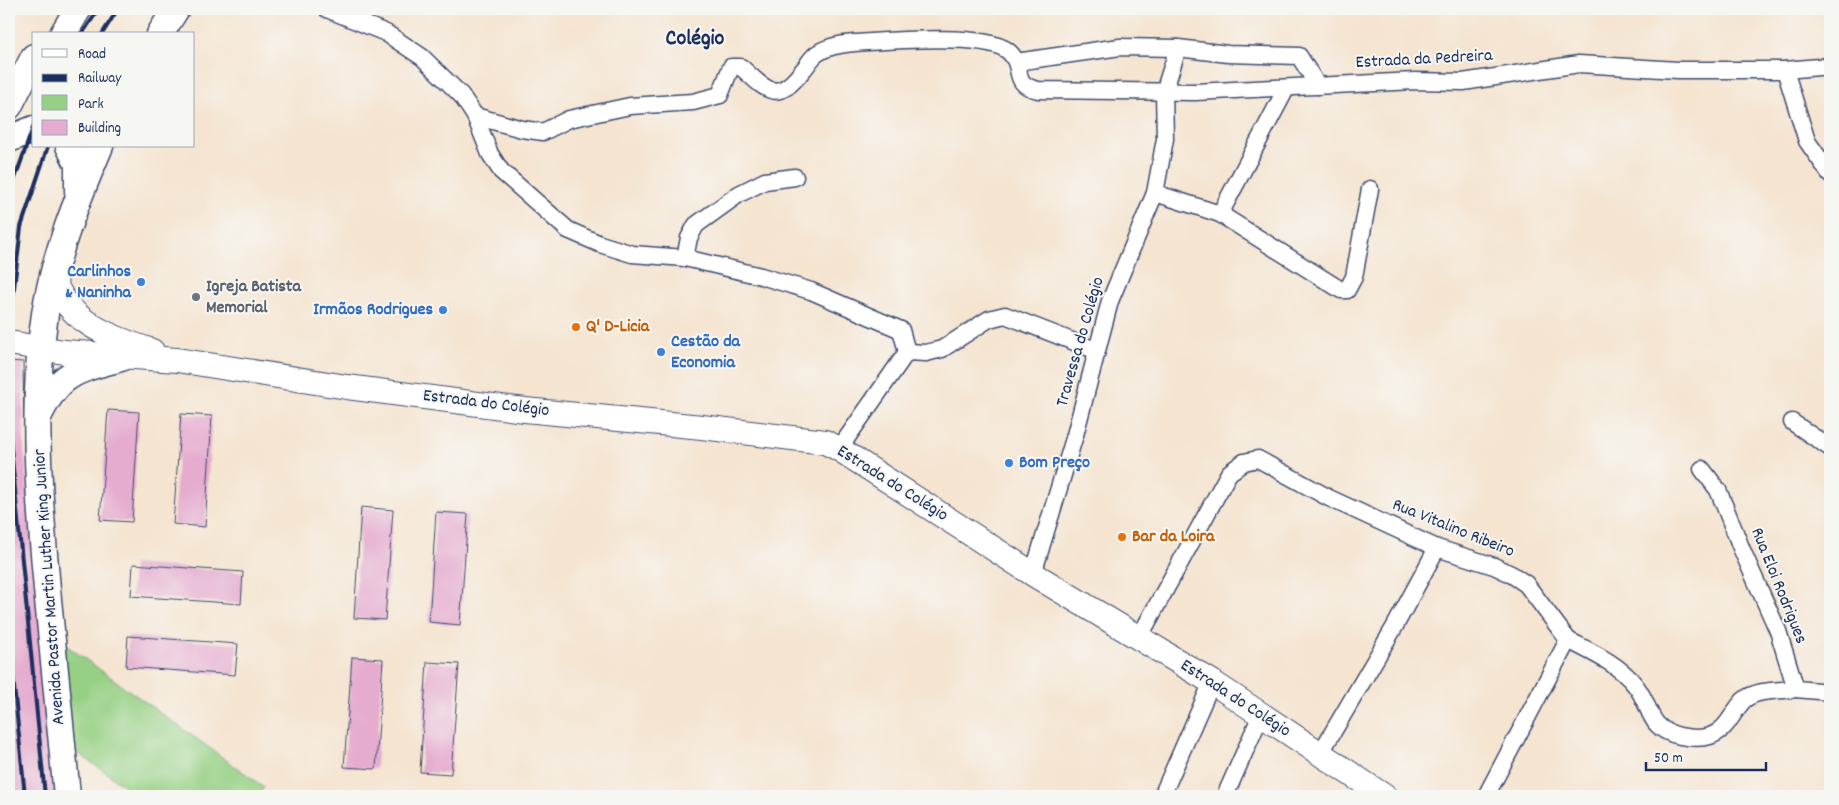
<svg xmlns="http://www.w3.org/2000/svg" width="1839" height="805" font-family="Dekko,sans-serif">
<style>
.green{fill:#96d084;stroke:#588071}
.building{fill:#e5accf}
.lines{fill:none;stroke-linecap:round;stroke-linejoin:round}
.street-casing{stroke:#3c4a6f;stroke-width:19}
.secondary-casing{stroke:#3c4a6f;stroke-width:26}
.primary-casing{stroke:#3c4a6f;stroke-width:29}
.street{stroke:#fff;stroke-width:16}
.secondary{stroke:#fff;stroke-width:24}
.primary{stroke:#fff;stroke-width:26}
.rail{stroke:#1b2f5e;stroke-width:4}
.shop-dot{fill:#3f7fe0;stroke:#f6f6f2;stroke-width:2}
.worship-dot{fill:#6b7280;stroke:#f6f6f2;stroke-width:2}
.food-dot{fill:#e8710a;stroke:#f6f6f2;stroke-width:2}
.labels{text-anchor:middle;dominant-baseline:central;stroke-width:4;stroke-linejoin:round;paint-order:stroke}
.street-label{font-size:18px;fill:#1b2f5e;stroke:#f6f6f2}
.shop-label{font-size:18px;font-weight:bold;fill:#366cbe;stroke:#f6f6f2;text-anchor:end}
.worship-label{font-size:18px;font-weight:bold;fill:#5b616d;stroke:#f6f6f2;text-anchor:start}
.food-label{font-size:18px;font-weight:bold;fill:#c56008;stroke:#f6f6f2;text-anchor:start}
.district-label{font-size:22px;font-weight:bold;fill:#1b2f5e;stroke:#f6f6f2}
</style>
<rect width="100%" height="100%" fill="#f6f6f2"/>
<filter id="ink" filterUnits="userSpaceOnUse"><feTurbulence type="fractalNoise" baseFrequency=".02" numOctaves="2"/><feDisplacementMap in="SourceGraphic" scale="10" xChannelSelector="R" yChannelSelector="G"/><feConvolveMatrix kernelMatrix="1 2 1 2 8 2 1 2 1" color-interpolation-filters="sRGB"/></filter>
<filter id="wash" filterUnits="userSpaceOnUse"><feTurbulence type="fractalNoise" baseFrequency=".0096" numOctaves="4" result="noise"/><feDisplacementMap in="SourceGraphic" scale="20" xChannelSelector="R" yChannelSelector="G"/><feGaussianBlur stdDeviation="1.12" result="paint"/><feColorMatrix in="noise" values="0 0 0 0 0 0 0 0 0 0 0 0 0 0 0 0 0 1.4 0 .05"/><feComposite in="paint" operator="in"/></filter>
<g filter="url(#wash)">
<rect width="100%" height="100%" fill="#f5e4d0"/>
<polygon class="green" points="64,644 264,787 258,796 139,796 68,746"/>
<g id="blocks">
<g class="building">
<polygon points="9,361 23,362 24,448 31,535 61,796 9,796"/>
<polygon points="108,410 139,412 132,522 100,520"/>
<polygon points="181,414 212,416 205,527 173,524"/>
<polygon points="361,507 393,510 385,620 354,618"/>
<polygon points="436,512 468,514 460,625 429,622"/>
<polygon points="133,564 243,572 241,604 131,596"/>
<polygon points="128,636 238,644 235,675 126,667"/>
<polygon points="352,657 383,659 376,769 344,767"/>
<polygon points="427,662 459,664 451,774 420,772"/>
</g>
</g>
</g>
<g filter="url(#ink)">
<use href="#blocks" fill-opacity="0" stroke="#3c4a6f" stroke-width="1"/>
<g class="lines">
<g class="street-casing">
<g id="street">
<polyline points="327,9 386,33 422,57 461,95 475,116 490,154 501,171 568,230 600,244 632,254 685,258 761,276 811,291 901,330 907,352"/>
<polyline points="1016,62 1120,47 1178,48 1228,54 1299,56 1318,86"/>
<polyline points="1785,70 1807,141 1830,174"/>
<path d="M475 116 522 129 543 132 569 119 630 106 693 102 720 95 731 67H741C767 91 777 104 803 70 808 65 812 56 818 53 828 46 842 44 854 43 885 41 986 32 1008 51 1026 66 1009 84 1038 90L1195 92 1415 81 1463 82 1579 64 1678 70H1785L1830 66"/>
<polyline points="1155,193 1220,214 1341,290 1347,290 1354,277 1370,189"/>
<polyline points="1220,214 1286,89"/>
<polyline points="685,258 689,238 696,225 739,194 765,181 795,177"/>
<polyline points="1792,422 1830,448"/>
<polyline points="839,449 907,352 926,353 942,349 989,319 1005,315 1095,350"/>
<polyline points="1702,469 1718,490 1725,507 1742,550 1778,631 1796,689 1830,692"/>
<polyline points="1033,574 1075,435 1110,301 1155,193 1165,139 1164,92 1178,48"/>
<polyline points="1139,638 1229,473 1244,462 1258,459 1329,498 1437,548 1494,566 1511,574 1526,584 1568,640 1486,796"/>
<path d="M1568 640C1591 652 1619 664 1635 685 1653 707 1646 729 1680 736 1690 738 1701 739 1710 736 1728 730 1732 712 1744 700 1757 689 1780 691 1796 689"/>
<polyline points="1320,754 1395,626 1437,548"/>
<polyline points="1162,796 1212,682"/>
<polyline points="1225,796 1261,715"/>
</g>
</g>
<g class="secondary-casing">
<g id="secondary">
<path d="M53 276C65 322 111 337 152 351"/>
<polyline points="9,343 64,352 177,360 347,387 525,410 702,427 825,442 839,449 1033,574 1212,682 1384,796"/>
</g>
</g>
<g class="primary-casing">
<g id="primary">
<polyline points="63,34 78,9"/>
<polyline points="160,34 176,9"/>
<polyline points="9,106 34,57"/>
<polyline points="9,139 34,129"/>
<polyline points="69,146 78,164 78,191"/>
<path d="M39 415C60 371 78 370 121 358"/>
<path d="M67 796C60 727 54 658 47 589 39 499 31 405 45 314 54 256 77 200 100 146"/>
</g>
</g>
<use href="#street" class="street"/>
<use href="#secondary" class="secondary"/>
<use href="#primary" class="primary"/>
<g class="rail">
<polyline points="82,34 99,9"/>
<polyline points="102,34 118,9"/>
<polyline points="9,195 34,125"/>
<polyline points="9,332 21,227 48,146"/>
<polyline points="9,428 45,796"/>
<polyline points="9,637 25,796"/>
</g>
</g>
</g>
<g class="shop-dot">
<circle cx="141" cy="282" r="5"/>
<circle cx="443" cy="310" r="5"/>
<circle cx="661" cy="352" r="5"/>
<circle cx="1009" cy="463" r="5"/>
</g>
<circle class="worship-dot" cx="196" cy="297" r="5"/>
<g class="food-dot">
<circle cx="576" cy="327" r="5"/>
<circle cx="1122" cy="537" r="5"/>
</g>
<g class="labels">
<g class="street-label">
<text transform="translate(1424 60) rotate(-3)">Estrada da Pedreira</text>
<text transform="translate(1081 342) rotate(-74)">Travessa do Colégio</text>
<text transform="translate(486 404) rotate(7)">Estrada do Colégio</text>
<text transform="translate(892 484) rotate(32)">Estrada do Colégio</text>
<text transform="translate(1453 529) rotate(22)">Rua Vitalino Ribeiro</text>
<text transform="translate(1778 586) rotate(68)">Rua Eloi Rodrigues</text>
<text transform="translate(50 587) rotate(-94)">Avenida Pastor Martin Luther King Junior</text>
<text transform="translate(1235 699) rotate(33)">Estrada do Colégio</text>
</g>
<g class="shop-label">
<text x="131" y="272">Carlinhos<tspan x="131" dy="21">&amp; Naninha</tspan></text>
<text x="433" y="310">Irmãos Rodrigues</text>
<text x="671" y="342" text-anchor="start">Cestão da<tspan x="671" dy="21">Economia</tspan></text>
<text x="1019" y="463" text-anchor="start">Bom Preço</text>
</g>
<g class="worship-label">
<text x="206" y="287">Igreja Batista<tspan x="206" dy="21">Memorial</tspan></text>
</g>
<g class="food-label">
<text x="586" y="327">Q' D-Licia</text>
<text x="1132" y="537">Bar da Loira</text>
</g>
<g class="district-label">
<text x="695" y="39">Colégio</text>
</g>
</g>
<rect width="1839" height="805" fill="none" stroke="#f6f6f2" stroke-width="30"/>
<rect x="32" y="32" width="162" height="115" fill="#f6f6f2" stroke="#9ea6b7"/>
<rect x="42" y="49" width="25" height="8" fill="#ffffff" stroke="#9ea6b7"/>
<text x="78" y="58" font-size="15" fill="#1b2f5e">Road</text>
<rect x="42" y="74" width="25" height="8" fill="#1b2f5e" stroke="#9ea6b7"/>
<text x="78" y="82" font-size="15" fill="#1b2f5e">Railway</text>
<rect x="42" y="95" width="25" height="15" fill="#96d084" stroke="#9ea6b7"/>
<text x="78" y="108" font-size="15" fill="#1b2f5e">Park</text>
<rect x="42" y="120" width="25" height="15" fill="#e5accf" stroke="#9ea6b7"/>
<text x="78" y="132" font-size="15" fill="#1b2f5e">Building</text>
<path d="M1646 762v8h120v-8" fill="none" stroke="#1b2f5e" stroke-width="2.5"/>
<text x="1654" y="762" font-size="15" fill="#1b2f5e" stroke="#f6f6f2" stroke-width="4" paint-order="stroke">50 m</text>
</svg>
